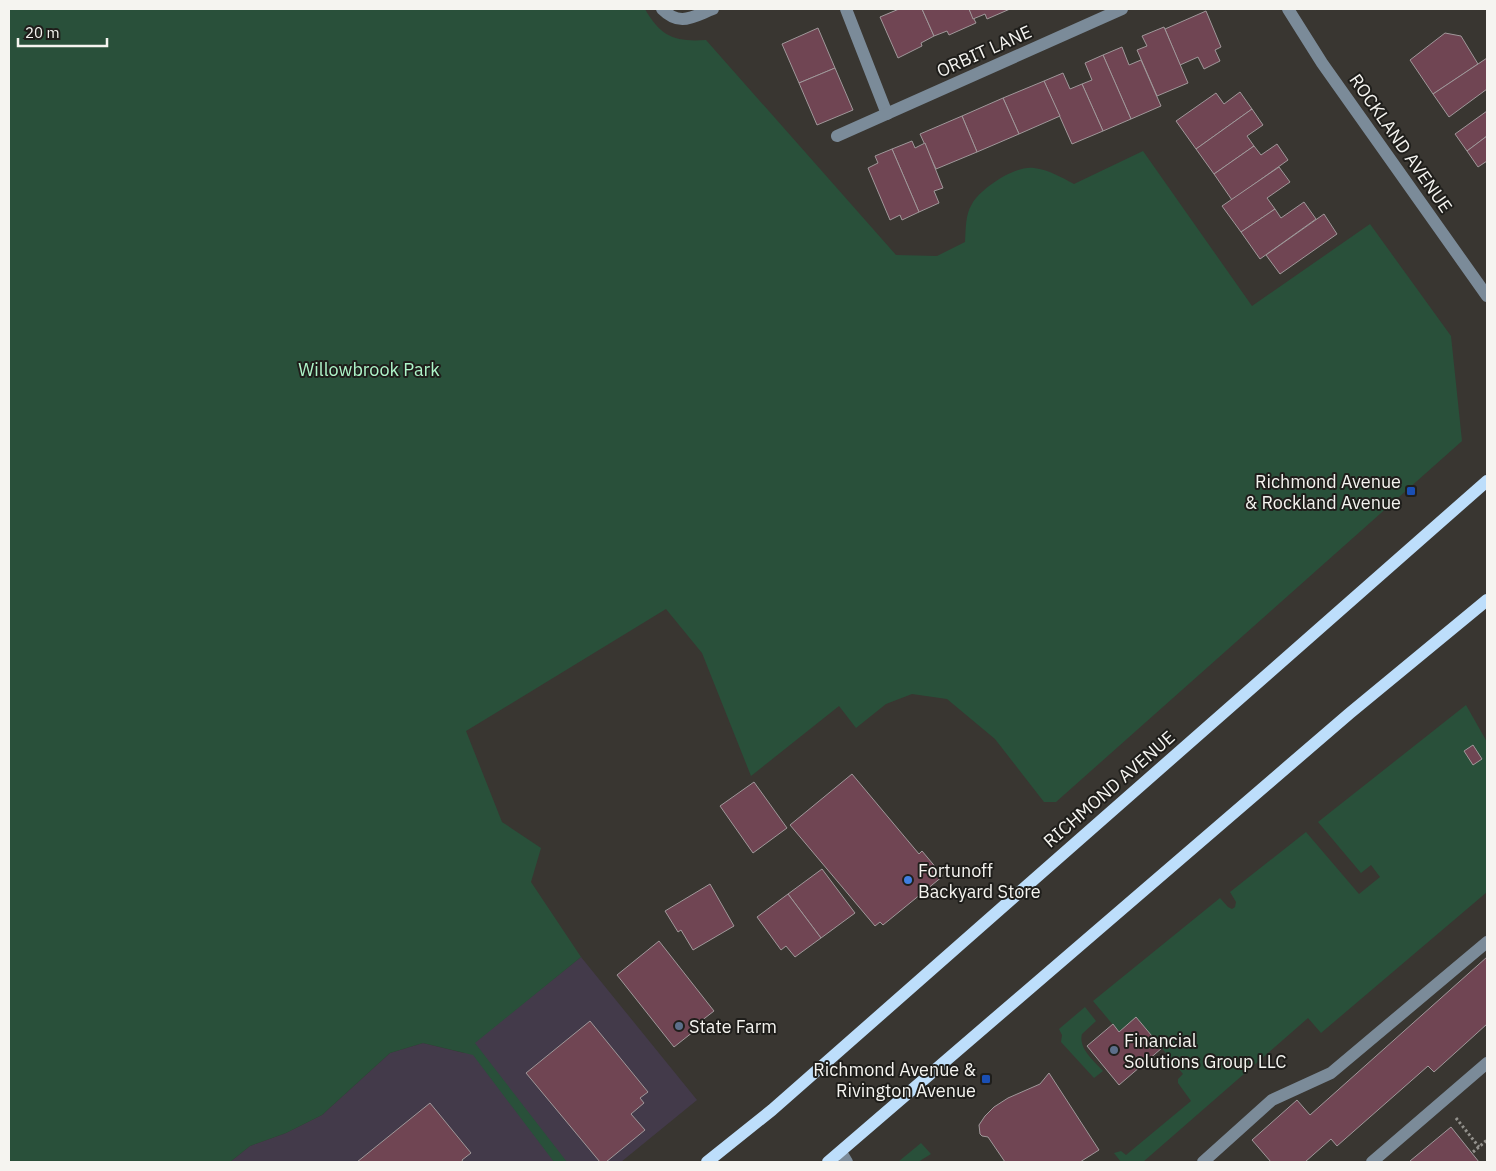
<svg xmlns="http://www.w3.org/2000/svg" width="1496" height="1171" font-family="'IBM Plex Sans',sans-serif">
<style>
.commercial{fill:#433a4a}
.green{fill:#29503a}
.building{fill:#704553;stroke:#a0989a}
.lines{fill:none;stroke-linecap:round;stroke-linejoin:round}
.path{stroke:#93918c;stroke-width:3;stroke-dasharray:2.5 2.5;stroke-linecap:butt}
.minor{stroke:#7b8b99;stroke-width:12}
.major{stroke:#bddefb;stroke-width:12}
.transit-dot{fill:#1a4fb4;stroke:#1f1e1b;stroke-width:2}
.shop-dot{fill:#3f7fe0;stroke:#1f1e1b;stroke-width:2}
.service-dot{fill:#5c6f8a;stroke:#1f1e1b;stroke-width:2}
.labels{text-anchor:middle;dominant-baseline:central;stroke-width:4;stroke-linejoin:round;paint-order:stroke}
.street-label{font-size:18px;fill:#f5f4f0;stroke:#1f1e1b}
.park-label{font-size:18px;fill:#aef5c9;stroke:#1f1e1b}
.poi-label{font-size:18px;fill:#f5f4f0;stroke:#1f1e1b;text-anchor:start}
</style>
<rect width="100%" height="100%" fill="#393631"/>
<polygon class="commercial" points="581,957 697,1100 621,1162 230,1162 250,1146 286,1133 322,1115 390,1053 423,1043 464,1053 475,1042"/>
<g class="green">
<path d="M9 9H645C661 37 675 42 706 40L896 255 937 256 965 242C966 229 965 215 972 204 981 188 1016 165 1034 168 1049 170 1061 177 1074 184L1143 151 1252 306 1370 224 1451 336 1462 441 1056 802H1044L995 739 947 699 912 694 886 704 856 728 839 706 751 776 702 653 666 609 466 731 502 822 541 848 531 882 581 957 475 1043 567 1162H554L473 1055 423 1043 390 1053 322 1115 286 1133 250 1146 230 1162H9Z"/>
<polygon points="1466,705 1487,742 1487,892 1321,1033 1308,1018 1143,1162 1121,1162 1114,1153 1121,1151 1126,1155 1191,1101 1178,1083 1178,1079 1183,1074 1137,1018 1119,1032 1093,1001 1220,898 1228,907 1232,909 1235,907 1236,902 1230,892 1306,832 1359,894 1380,877 1371,865 1361,873 1318,822"/>
<path d="M1085 1007 1096 1021 1082 1034C1078 1048 1094 1061 1103 1071L1094 1078 1061 1042 1062 1035 1059 1029Z"/>
<polygon points="921,1143 931,1154 918,1162 898,1162"/>
</g>
<g class="building">
<polygon points="899,9 922,9 934,36 921,43 922,46 898,58 880,17"/>
<polygon points="922,9 969,9 976,23 949,35 947,31 934,36"/>
<polygon points="969,9 1010,9 987,19 985,14 973,19"/>
<polygon points="1206,11 1221,47 1215,50 1220,61 1204,69 1198,57 1180,65 1165,29"/>
<polygon points="1164,27 1188,83 1157,96 1137,50 1147,46 1142,36"/>
<polygon points="818,28 835,68 799,83 782,44"/>
<polygon points="1445,33 1461,36 1478,64 1433,94 1410,60"/>
<polygon points="1122,47 1129,65 1141,60 1161,106 1131,119 1103,55"/>
<polygon points="1103,55 1131,119 1103,131 1082,84 1092,80 1085,63"/>
<polygon points="1487,58 1487,89 1449,117 1433,94"/>
<polygon points="835,68 853,110 817,125 799,83"/>
<polygon points="1063,73 1070,89 1082,84 1103,131 1072,144 1044,81"/>
<polygon points="1044,81 1060,116 1019,134 1003,98"/>
<polygon points="1240,92 1252,109 1196,149 1176,121 1216,93 1224,104"/>
<polygon points="1003,98 1019,134 977,152 962,116"/>
<polygon points="1252,109 1263,125 1247,136 1254,146 1214,174 1196,149"/>
<polygon points="1487,111 1487,136 1467,151 1455,134"/>
<polygon points="962,116 977,152 936,169 920,134"/>
<polygon points="1487,136 1487,161 1478,167 1467,151"/>
<polygon points="912,141 915,148 925,143 943,188 934,191 939,203 919,212 892,149"/>
<polygon points="1277,144 1288,160 1232,200 1214,174 1254,146 1261,155"/>
<polygon points="892,149 919,212 902,220 900,215 890,220 868,168 878,163 875,156"/>
<polygon points="1279,167 1290,182 1267,198 1275,209 1241,232 1222,206"/>
<polygon points="1304,202 1316,219 1260,259 1241,232 1275,209 1281,218"/>
<polygon points="1324,214 1337,234 1280,274 1266,255"/>
<polygon points="1473,745 1482,759 1473,765 1464,751"/>
<polygon points="852,774 919,854 922,851 943,876 883,925 880,922 875,926 790,825"/>
<polygon points="754,782 787,828 753,853 720,806"/>
<polygon points="822,869 855,913 821,938 788,894"/>
<polygon points="710,884 734,926 693,950 681,930 678,932 665,911"/>
<polygon points="788,894 821,938 795,957 786,946 781,950 757,917"/>
<polygon points="659,941 714,1011 696,1025 698,1028 674,1047 617,975"/>
<polygon points="1487,957 1487,1024 1434,1072 1428,1066 1337,1146 1331,1139 1305,1162 1271,1162 1252,1140 1297,1100 1310,1115"/>
<polygon points="1136,1017 1162,1048 1119,1085 1087,1046 1113,1024 1119,1032"/>
<polygon points="590,1021 648,1092 640,1098 644,1103 631,1114 645,1130 606,1162 600,1162 526,1073"/>
<polygon points="1049,1073 1099,1150 1080,1162 1005,1162 988,1137 982,1136 980,1134 979,1125 985,1116 994,1107 1008,1098 1040,1084"/>
<polygon points="430,1103 471,1153 462,1160 463,1162 357,1162"/>
<polygon points="1451,1127 1479,1162 1411,1162 1410,1161"/>
</g>
<g class="lines">
<g class="path">
<polyline points="1456,1118 1479,1147"/>
<polyline points="1473,1152 1487,1140"/>
</g>
<g class="minor">
<path d="M662 9C680 27 692 17 713 9"/>
<polyline points="846,9 887,114"/>
<polyline points="1288,9 1322,63 1487,296"/>
<polyline points="837,136 1122,9"/>
<polyline points="841,1152 847,1162"/>
<polyline points="1203,1162 1272,1100 1331,1073 1487,942"/>
<polyline points="1372,1162 1487,1063"/>
</g>
<g class="major">
<polyline points="707,1162 772,1110 1487,481"/>
<polyline points="828,1162 1350,713 1487,600"/>
</g>
</g>
<g class="transit-dot">
<rect x="1406" y="486" width="10" height="10" rx="2.5"/>
<rect x="981" y="1074" width="10" height="10" rx="2.5"/>
</g>
<circle class="shop-dot" cx="908" cy="880" r="5"/>
<g class="service-dot">
<circle cx="679" cy="1026" r="5"/>
<circle cx="1114" cy="1050" r="5"/>
</g>
<g class="labels">
<g class="street-label">
<text transform="translate(984 51) rotate(-24)">ORBIT LANE</text>
<text transform="translate(1401 143) rotate(55)">ROCKLAND AVENUE</text>
<text transform="translate(1109 789) rotate(-41)">RICHMOND AVENUE</text>
</g>
<g class="park-label">
<text x="369" y="369">Willowbrook Park</text>
</g>
<g class="poi-label">
<text x="1401" y="481" text-anchor="end">Richmond Avenue<tspan x="1401" dy="21">&amp; Rockland Avenue</tspan></text>
<text x="918" y="870">Fortunoff<tspan x="918" dy="21">Backyard Store</tspan></text>
<text x="689" y="1026">State Farm</text>
<text x="1124" y="1040">Financial<tspan x="1124" dy="21">Solutions Group LLC</tspan></text>
<text x="976" y="1069" text-anchor="end">Richmond Avenue &amp;<tspan x="976" dy="21">Rivington Avenue</tspan></text>
</g>
</g>
<rect width="1496" height="1171" fill="none" stroke="#f5f4f0" stroke-width="20"/>
<path d="M18 38v8h89v-8" fill="none" stroke="#f5f4f0" stroke-width="2.5"/>
<text x="25" y="38" font-size="15" fill="#f5f4f0" stroke="#1f1e1b" stroke-width="4" paint-order="stroke">20 m</text>
</svg>
